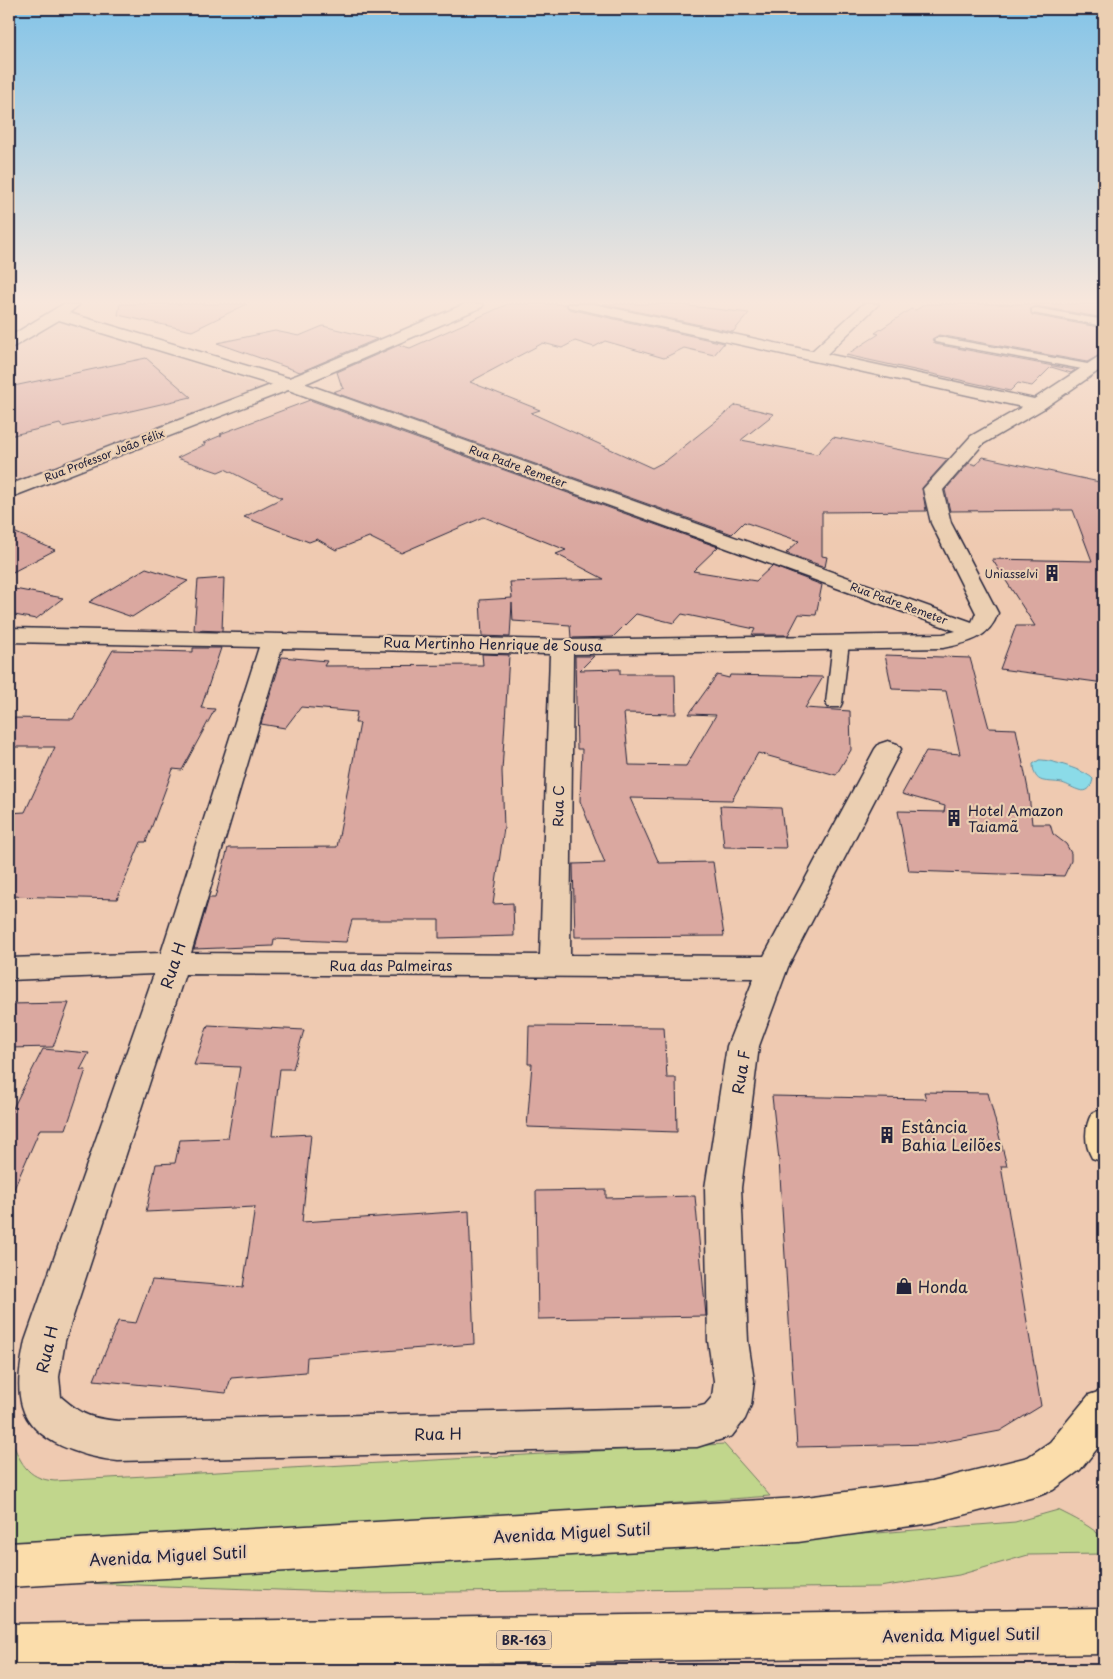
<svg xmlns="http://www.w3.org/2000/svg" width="1113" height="1679" font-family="'Playpen Sans',sans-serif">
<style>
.built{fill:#e5bdaa}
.green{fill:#c1d68c;stroke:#727c64}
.water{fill:#8bdbe8;stroke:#6191a3}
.building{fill:#daa8a0;stroke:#22223b}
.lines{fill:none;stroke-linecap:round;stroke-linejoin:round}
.service-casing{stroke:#22223b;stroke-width:3}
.minor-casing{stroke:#22223b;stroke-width:3}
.tertiary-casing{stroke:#22223b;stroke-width:3}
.primary-casing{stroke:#22223b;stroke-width:3}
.trunk-casing{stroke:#22223b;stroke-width:3}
.service{fill:#ebcfb2;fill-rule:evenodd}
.minor{fill:#ebcfb2;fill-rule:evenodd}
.tertiary{fill:#ebcfb2;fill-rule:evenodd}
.primary{fill:#fbddab;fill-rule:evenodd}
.trunk{fill:#fbddab;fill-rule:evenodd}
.labels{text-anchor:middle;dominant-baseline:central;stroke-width:4.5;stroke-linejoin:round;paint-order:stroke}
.far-street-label{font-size:11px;fill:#22223b;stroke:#ebcfb2}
.far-poi-label{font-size:11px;fill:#22223b;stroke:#ebcfb2;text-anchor:end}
.shield{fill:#ebcfb2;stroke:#5e565f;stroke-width:1}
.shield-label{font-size:12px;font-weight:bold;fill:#22223b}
.street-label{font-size:14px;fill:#22223b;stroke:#ebcfb2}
.poi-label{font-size:14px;fill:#22223b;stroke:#ebcfb2;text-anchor:start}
.near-street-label{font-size:16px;fill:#22223b;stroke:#ebcfb2}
.near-poi-label{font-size:16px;fill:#22223b;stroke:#ebcfb2;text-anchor:start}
</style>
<rect width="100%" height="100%" fill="#efcab1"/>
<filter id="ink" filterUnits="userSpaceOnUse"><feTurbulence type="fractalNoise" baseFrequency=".02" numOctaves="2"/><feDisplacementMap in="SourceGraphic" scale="10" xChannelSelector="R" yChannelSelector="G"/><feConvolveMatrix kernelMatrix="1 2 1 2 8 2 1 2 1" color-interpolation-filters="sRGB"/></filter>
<g filter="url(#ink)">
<polygon class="built" points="53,322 67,322 263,386 260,390 12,483 9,481 9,350"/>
<g class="green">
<path d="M9 1435C20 1460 25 1479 55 1481L724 1444 770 1496 9 1554Z"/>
<path d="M1058 1510C1074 1518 1091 1526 1104 1539V1554L1028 1555 959 1575 879 1587 365 1593 80 1583 878 1533 1015 1522Z"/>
</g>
<path class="water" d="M1039 760C1049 759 1087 771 1093 779 1089 801 1073 786 1062 783 1047 780 1034 786 1033 764Z"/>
<g class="building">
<polygon points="120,304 247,304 192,331 118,315"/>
<polygon points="508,304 565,304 569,309 724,343 714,355 684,348 664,358 605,341 594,347 575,341 562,348 543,343 470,382 540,410 531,413 652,468 667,460 736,405 774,414 741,440 817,454 833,437 948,459 922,488 926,511 822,512 822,556 827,557 825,567 786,553 799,541 744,522 732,534 333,392 344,388 342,387 337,372 399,345 410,348"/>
<polygon points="602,304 673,304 749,313 733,332"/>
<polygon points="925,304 1104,304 1104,318 1036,306 1030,309 1032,315 1104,328 1104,353 1087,362 939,335 932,339 935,344 1075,370 1071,373 1051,367 1032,386 1018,383 1010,391 846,355 879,334 875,333 911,309 916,310"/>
<polygon points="323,326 377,339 300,372 217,343 275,331 299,336"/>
<polygon points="146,358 191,397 62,427 60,424 9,436 9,387"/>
<polygon points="310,400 718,547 693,571 756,581 772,566 822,585 816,615 799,614 788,635 752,635 755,629 682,614 674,623 636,614 613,637 571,638 570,625 513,621 512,603 510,637 482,636 480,600 512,598 510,582 604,579 556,554 566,550 484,517 401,553 369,537 336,550 317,539 309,542 244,517 282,498 225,469 218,472 177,458 206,444 203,443 222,435 220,434"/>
<polygon points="983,457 1104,483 1104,683 1000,669 1016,626 1035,626 992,559 1092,561 1073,510 950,511 945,490 969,463 976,465"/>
<polygon points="9,530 55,550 9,574"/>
<polygon points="146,568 188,581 132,617 89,602"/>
<polygon points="224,578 222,631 194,630 198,580"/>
<polygon points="9,588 63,598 36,619 9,614"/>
<polygon points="193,648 221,648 201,708 215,709 182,770 173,769 146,842 141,842 117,899 9,896 9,813 25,812 55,747 9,747 9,718 73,719 113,650 193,652"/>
<polygon points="482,654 509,655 502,771 504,828 493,904 513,903 514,936 439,938 439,920 352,920 346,942 274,939 273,946 194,949 209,898 215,898 228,848 337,847 360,723 355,723 357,712 301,707 285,728 261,724 282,657 327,661 324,666 483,665"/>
<polygon points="885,655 970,658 989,728 1016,729 1029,794 1032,824 1050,824 1053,834 1066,844 1071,853 1071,861 1064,876 909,871 898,811 944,812 945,806 902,794 926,751 960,754 946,691 892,689"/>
<polygon points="575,656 594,656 580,670 620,669 620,674 675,674 676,714 624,713 629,765 686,766 716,715 689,714 717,675 729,678 730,675 823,677 805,708 850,711 851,750 836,775 758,753 732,800 630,798 659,863 713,862 724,936 575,937 573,864 605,863 580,801 582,749 577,749"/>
<polygon points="720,806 781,808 786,848 724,847"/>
<polygon points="69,1003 53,1047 9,1048 9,1004"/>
<polygon points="208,1025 304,1030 293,1069 280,1069 272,1136 311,1134 302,1222 469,1211 474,1344 307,1357 306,1372 231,1378 226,1393 94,1380 118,1321 136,1323 152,1280 243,1287 255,1207 146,1212 156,1164 175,1163 180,1140 228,1138 240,1067 194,1065"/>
<polygon points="529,1026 664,1027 667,1078 676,1078 677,1132 527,1127 532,1064 528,1064"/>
<polygon points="43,1049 89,1053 80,1070 86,1070 66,1129 40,1129 9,1200 9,1116"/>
<polygon points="924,1092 988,1093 1007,1166 1001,1166 1041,1406 1000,1431 931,1444 797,1447 779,1160 772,1096 926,1099"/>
<polygon points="606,1190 606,1198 695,1196 706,1316 538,1319 536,1191"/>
</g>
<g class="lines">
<g class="service-casing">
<g id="service">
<polygon points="1036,308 1104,320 1104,326 1032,313 1032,309"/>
<polygon points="939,337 1093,365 1099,368 1093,371 935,342 934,340"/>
<polygon points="841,637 846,639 849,642 842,703 840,707 828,707 826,703 833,642 836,639"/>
</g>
</g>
<g class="minor-casing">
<path id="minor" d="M63 304 79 305 69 313 295 380 972 622 976 613 931 523 923 489 971 436 1022 407 574 308 569 307 567 304H594L812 351 863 304H879L827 354 1034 399 1098 357 1104 355V367L1043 409 983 444 943 490 951 523 998 613C989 639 967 643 943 648L573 654 570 955 764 956 875 749 879 744 888 741 897 744 901 749 788 967 759 1046 741 1188 748 1341 754 1381 751 1405 745 1419 732 1436 697 1447 118 1461C85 1457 32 1443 22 1406 16 1385 21 1362 25 1341L154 974 9 980V958L161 953 259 647 9 642V628L562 640 943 634 956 631 283 388 59 320 15 346 9 348V337ZM282 648 550 654 540 955 191 953ZM185 974 754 978 727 1046 705 1188 708 1341 714 1381 712 1397 705 1405 697 1407 118 1421C90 1418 83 1416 61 1397L59 1377 65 1341Z"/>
</g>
<g class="tertiary-casing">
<polygon id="tertiary" points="465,304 484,304 482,307 309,382 9,498 9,485 297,375"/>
</g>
<g class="primary-casing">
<g id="primary">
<path d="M1104 1109V1162L1092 1158C1084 1144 1084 1127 1092 1113Z"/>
<polygon points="1104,1390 1104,1440 1080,1470 1053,1490 1038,1496 932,1523 798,1542 9,1587 9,1543 798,1498 932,1481 1028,1457 1050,1442 1089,1395"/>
</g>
</g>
<g class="trunk-casing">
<polygon id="trunk" points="1104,1608 1104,1654 9,1670 9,1624"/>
</g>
<use href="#service" class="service"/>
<use href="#minor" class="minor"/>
<use href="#tertiary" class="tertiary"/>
<use href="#primary" class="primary"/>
<use href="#trunk" class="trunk"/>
</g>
</g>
<linearGradient id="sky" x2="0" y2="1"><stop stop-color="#83c4e8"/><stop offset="0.56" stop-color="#f8e7dc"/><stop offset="1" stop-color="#f8e7dc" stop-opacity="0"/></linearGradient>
<rect width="1113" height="539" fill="url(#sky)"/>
<defs>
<g id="building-bare" transform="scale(1.35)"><path d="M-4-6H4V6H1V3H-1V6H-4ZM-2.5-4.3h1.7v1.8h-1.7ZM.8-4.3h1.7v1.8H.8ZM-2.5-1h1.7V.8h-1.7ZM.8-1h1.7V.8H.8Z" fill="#22223b" stroke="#ebcfb2" stroke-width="2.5" paint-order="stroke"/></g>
<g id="shop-bare" transform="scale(1.35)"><path d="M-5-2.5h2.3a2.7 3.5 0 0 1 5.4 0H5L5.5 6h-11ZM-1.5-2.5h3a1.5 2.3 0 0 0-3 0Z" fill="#22223b" stroke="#ebcfb2" stroke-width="2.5" paint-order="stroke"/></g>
</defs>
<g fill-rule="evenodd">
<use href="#building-bare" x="1052" y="573"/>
<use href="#building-bare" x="954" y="818"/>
<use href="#building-bare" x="887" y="1135"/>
<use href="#shop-bare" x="904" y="1286"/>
</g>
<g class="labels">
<g class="far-street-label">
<text transform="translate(104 455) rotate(-21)">Rua Professor João Félix</text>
<text transform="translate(518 466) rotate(20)">Rua Padre Remeter</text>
<text transform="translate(899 603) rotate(20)">Rua Padre Remeter</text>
</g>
<g class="far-poi-label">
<text x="1038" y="573">Uniasselvi</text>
</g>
<rect class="shield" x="496.5" y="1630.5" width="55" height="19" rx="4"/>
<g class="shield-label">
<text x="524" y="1640">BR-163</text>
</g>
<g class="street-label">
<text transform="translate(493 644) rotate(1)">Rua Mertinho Henrique de Sousa</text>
<text transform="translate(558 806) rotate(-89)">Rua C</text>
<text x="391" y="965">Rua das Palmeiras</text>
</g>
<g class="poi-label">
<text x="968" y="810">Hotel Amazon<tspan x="968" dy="16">Taiamã</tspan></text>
</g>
<g class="near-street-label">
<text transform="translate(172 965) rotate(-72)">Rua H</text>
<text transform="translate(740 1072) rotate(-81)">Rua F</text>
<text transform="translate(46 1349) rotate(-77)">Rua H</text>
<text transform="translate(438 1433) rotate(-1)">Rua H</text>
<text transform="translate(572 1532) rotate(-3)">Avenida Miguel Sutil</text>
<text transform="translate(168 1555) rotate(-3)">Avenida Miguel Sutil</text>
<text transform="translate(961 1634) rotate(-1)">Avenida Miguel Sutil</text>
</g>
<g class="near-poi-label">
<text x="901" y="1126">Estância<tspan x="901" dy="18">Bahia Leilões</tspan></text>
<text x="918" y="1286">Honda</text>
</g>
</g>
<rect width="1113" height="1679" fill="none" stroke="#ebcfb2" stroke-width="30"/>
<rect x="15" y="15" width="1083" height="1649" fill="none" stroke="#22223b" stroke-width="2" filter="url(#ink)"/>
</svg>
